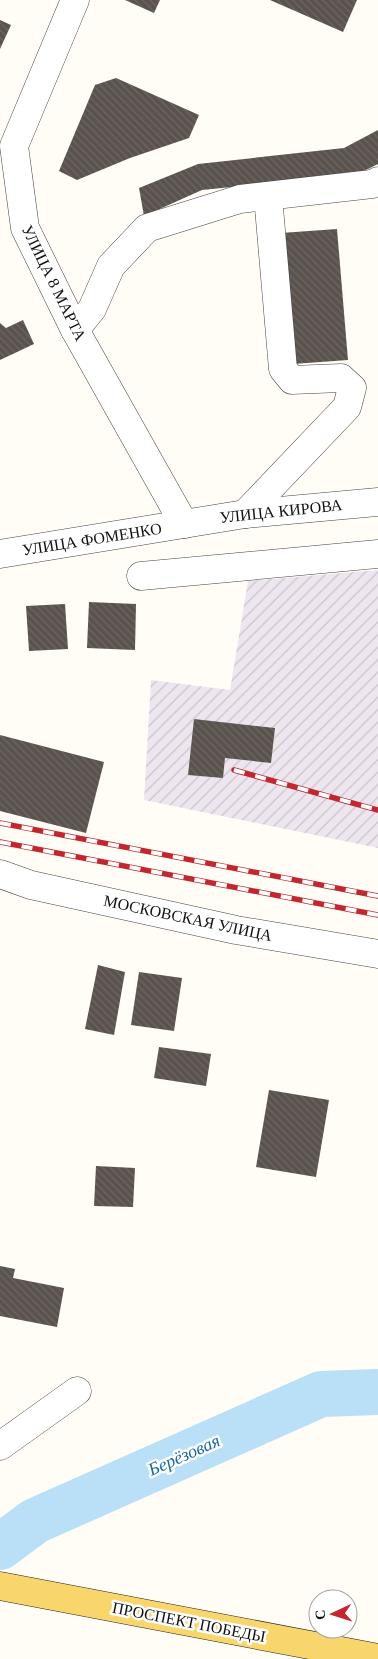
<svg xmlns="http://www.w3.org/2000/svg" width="378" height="1659" font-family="Georgia,serif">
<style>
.industrial{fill:url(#industrial-furrows)}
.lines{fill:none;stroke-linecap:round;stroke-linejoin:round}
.river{stroke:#b9e0f7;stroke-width:46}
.building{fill:url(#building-back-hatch)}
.minor-casing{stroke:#444;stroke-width:29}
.major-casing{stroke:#222;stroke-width:29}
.minor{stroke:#fff;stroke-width:28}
.major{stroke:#f9d66b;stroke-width:28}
.rail-casing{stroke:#c4262e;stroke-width:5.5}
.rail{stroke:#fff;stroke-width:4;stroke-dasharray:11;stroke-linecap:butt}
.labels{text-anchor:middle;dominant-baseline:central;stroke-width:5;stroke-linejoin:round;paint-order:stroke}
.street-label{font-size:16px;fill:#111;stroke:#fff}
.water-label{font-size:18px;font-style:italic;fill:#1768a6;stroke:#fff}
</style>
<defs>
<pattern id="industrial-furrows" width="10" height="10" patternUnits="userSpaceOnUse" patternTransform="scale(1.25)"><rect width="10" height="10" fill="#eee6ef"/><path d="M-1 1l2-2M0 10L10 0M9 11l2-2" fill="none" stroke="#cbc4cc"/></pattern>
<pattern id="building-back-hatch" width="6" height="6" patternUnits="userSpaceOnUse" patternTransform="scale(1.25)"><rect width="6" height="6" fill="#5a524d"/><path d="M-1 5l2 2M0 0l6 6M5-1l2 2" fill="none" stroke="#6d6662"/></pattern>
</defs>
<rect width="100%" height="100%" fill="#fffdf5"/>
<polygon class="industrial" points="378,570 378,848 144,800 151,680 230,690 248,581"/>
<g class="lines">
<polyline class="river" points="0,1547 35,1521 321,1394 378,1392"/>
</g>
<g class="building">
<polygon points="125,0 160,0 154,13"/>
<polygon points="270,0 357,0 343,32"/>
<polygon points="0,20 11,25 0,49"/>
<polygon points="116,78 199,115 189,138 130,158 77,180 59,171 95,85"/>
<polygon points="378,130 378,164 358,174 202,190 144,216 139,188 198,164 344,148"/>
<polygon points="337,229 348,360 293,364 281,233"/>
<polygon points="23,320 34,344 0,360 0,323 6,328"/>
<polygon points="89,602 136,604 135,650 87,648"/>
<polygon points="65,604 68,649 29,651 26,606"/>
<polygon points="194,719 275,728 271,763 225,758 223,778 188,775"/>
<polygon points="0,735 104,762 86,833 0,811"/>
<polygon points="98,965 125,972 114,1035 85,1029"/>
<polygon points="139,972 182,978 174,1031 131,1025"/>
<polygon points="159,1047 211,1054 206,1086 154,1078"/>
<polygon points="269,1090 329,1100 316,1177 256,1167"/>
<polygon points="96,1166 135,1168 133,1207 94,1206"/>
<polygon points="0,1266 15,1269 13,1278 64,1288 57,1327 0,1316"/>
</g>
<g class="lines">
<g class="minor-casing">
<g id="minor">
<polyline points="75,0 14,146 25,228 75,330 184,524"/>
<polyline points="75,330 92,309 111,266 147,228 240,199 372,184 378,181"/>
<polyline points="245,514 347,407 352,388 341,378 292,380 283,369 268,196"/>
<polyline points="0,554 245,514 378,502"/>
<polyline points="141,576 378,554"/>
<polyline points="0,874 31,885 236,930 378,954"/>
<polyline points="0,1446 77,1391"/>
</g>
</g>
<g class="major-casing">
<polyline id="major" points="0,1586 378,1658"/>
</g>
<use href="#minor" class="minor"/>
<use href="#major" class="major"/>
<g class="rail-casing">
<g id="rail">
<polyline points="234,770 378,810"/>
<polyline points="0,823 378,896"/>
<polyline points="0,842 378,915"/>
</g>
</g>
<use href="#rail" class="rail"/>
</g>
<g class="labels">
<g class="street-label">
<text transform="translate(54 283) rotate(64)">УЛИЦА 8 МАРТА</text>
<text transform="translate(281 511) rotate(-6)">УЛИЦА КИРОВА</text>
<text transform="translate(92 539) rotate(-9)">УЛИЦА ФОМЕНКО</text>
<text transform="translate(188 918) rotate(12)">МОСКОВСКАЯ УЛИЦА</text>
<text transform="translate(189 1622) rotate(11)">ПРОСПЕКТ ПОБЕДЫ</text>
</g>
<g class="water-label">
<text transform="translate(184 1455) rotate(-24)">Берёзовая</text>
</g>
</g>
<g transform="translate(333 1614) rotate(266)"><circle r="24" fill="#ffffff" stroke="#a0a0a0"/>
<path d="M0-4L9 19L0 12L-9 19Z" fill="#c4262e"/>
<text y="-8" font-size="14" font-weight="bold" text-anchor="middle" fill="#111111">С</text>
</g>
</svg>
